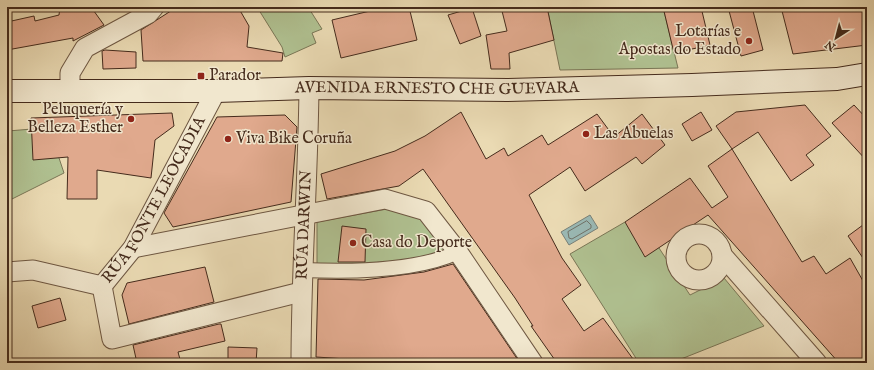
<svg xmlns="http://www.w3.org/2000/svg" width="874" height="370" font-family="'IM FELL English',serif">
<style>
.green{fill:#b0c191;stroke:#7a7656}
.water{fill:#9ab9b5;stroke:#788078}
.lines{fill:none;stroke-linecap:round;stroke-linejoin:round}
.shore{stroke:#707268;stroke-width:1}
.building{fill:#e0a98d;stroke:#452b1c}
.pedestrian-casing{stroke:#6e5742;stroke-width:16}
.minor-casing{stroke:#6e5742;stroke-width:21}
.secondary-casing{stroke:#452b1c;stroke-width:24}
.pedestrian{stroke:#f1e7ce;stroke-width:14}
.minor{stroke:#f1e7ce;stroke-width:19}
.secondary{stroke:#f1e7ce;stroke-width:22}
.poi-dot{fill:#8f2418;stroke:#f1e7ce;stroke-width:1.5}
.labels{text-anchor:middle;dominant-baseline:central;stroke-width:3;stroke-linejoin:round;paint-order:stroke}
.poi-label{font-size:16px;fill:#452b1c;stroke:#f1e7ce;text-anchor:start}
.street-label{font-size:16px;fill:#452b1c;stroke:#f1e7ce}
</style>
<rect width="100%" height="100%" fill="#eadab3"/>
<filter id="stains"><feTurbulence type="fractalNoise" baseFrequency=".005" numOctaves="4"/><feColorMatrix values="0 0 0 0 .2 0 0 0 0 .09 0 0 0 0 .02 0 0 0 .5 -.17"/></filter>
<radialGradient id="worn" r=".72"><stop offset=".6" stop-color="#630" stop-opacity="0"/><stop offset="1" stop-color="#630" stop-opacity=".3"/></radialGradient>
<g class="green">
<polygon points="257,7 308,7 322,29 312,33 316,43 285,57 282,47"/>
<polygon points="547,7 663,7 678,68 560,70"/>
<polygon points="7,117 8,131 32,129 59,158 64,173 8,201"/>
<polygon points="387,209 422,215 449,256 317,271 317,222"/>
<polygon points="625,222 659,248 690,295 724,278 764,326 671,363 639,363 570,254"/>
</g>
<polygon class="water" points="590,215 598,228 569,245 561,232"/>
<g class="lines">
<polygon class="shore" points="587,221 591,225 591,228 572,239 569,238 568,232"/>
</g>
<g class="building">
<polygon points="60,7 91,7 104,25 73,41 73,38 7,50 7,22 34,16 35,21 59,15"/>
<polygon points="177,7 238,7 249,26 247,47 283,53 282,61 143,61 141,30"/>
<polygon points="387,7 409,7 417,40 341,58 332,20"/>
<polygon points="501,7 547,7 554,40 509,53 510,69 491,69 486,35 507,31"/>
<polygon points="663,7 701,7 710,45 674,53"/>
<polygon points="728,7 752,7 763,50 741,56"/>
<polygon points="781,7 867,7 867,45 793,54"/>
<polygon points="472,8 481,36 460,44 448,15"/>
<polygon points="105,50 136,52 136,68 103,69 102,51"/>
<polygon points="805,105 831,136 806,155 814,165 791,181 758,132 732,149 716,126 736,112"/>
<polygon points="854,105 867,119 867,161 832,123"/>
<polygon points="461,112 486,159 504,148 508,156 542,135 548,145 597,114 614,137 642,114 665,145 642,164 636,157 585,191 570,167 529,195 562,258 581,285 562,299 584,331 603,318 636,363 557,363 531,326 533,326 515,298 423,169 399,186 327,199 321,174 395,151 425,136"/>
<polygon points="701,112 712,130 692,141 682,124"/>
<polygon points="172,113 174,126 155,140 151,178 97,170 97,199 67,199 68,157 33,160 31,118"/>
<polygon points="285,115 297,127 291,202 173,227 164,213 217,117"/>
<polygon points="732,149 802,262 814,256 826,274 850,258 867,288 867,363 839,363 708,215 645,257 625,222 690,178 712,208 728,197 708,166"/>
<polygon points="867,222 867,264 848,236"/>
<polygon points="342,226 366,229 365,262 338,262"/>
<polygon points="453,264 520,363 409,363 316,357 318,279 364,280 424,272"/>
<polygon points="205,267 214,302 129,324 122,295 127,283"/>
<polygon points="60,298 66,320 38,328 32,306"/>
<polygon points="219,324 221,324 225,341 178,352 181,363 137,363 133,345"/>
<polygon points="228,347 257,348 256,363 228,363"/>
</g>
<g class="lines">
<g class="pedestrian-casing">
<path id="pedestrian" d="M302 270C348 272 416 272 458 252"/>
</g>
<g class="minor-casing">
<g id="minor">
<polyline points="70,91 70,73 85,48 148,14 154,7"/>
<circle cx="699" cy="257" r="23"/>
<polyline points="133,248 385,199 426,211 458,252 533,363"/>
<polyline points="722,255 817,363"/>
<polyline points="7,272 33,270 102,286"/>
<polyline points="102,286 112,339 301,292"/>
<path id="s1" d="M102 286 133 248 216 91"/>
<path id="s2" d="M301 363C301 271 308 180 309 88"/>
</g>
</g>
<g class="secondary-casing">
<g id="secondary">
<path id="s3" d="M7 91H216L309 88 508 90 692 85 837 79 867 74"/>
</g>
</g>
<use href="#pedestrian" class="pedestrian"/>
<use href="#minor" class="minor"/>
<use href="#secondary" class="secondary"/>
</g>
<g class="poi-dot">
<circle cx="749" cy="41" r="4"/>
<rect x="197" y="72" width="8" height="8" rx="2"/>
<circle cx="131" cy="119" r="4"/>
<circle cx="586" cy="134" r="4"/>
<circle cx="228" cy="139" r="4"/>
<circle cx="353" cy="243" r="4"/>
</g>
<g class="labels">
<g class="poi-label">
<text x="741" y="32" text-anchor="end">Lotarías e<tspan x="741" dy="18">Apostas do Estado</tspan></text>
<text x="209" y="76">Parador</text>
<text x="123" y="110" text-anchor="end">Peluquería y<tspan x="123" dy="18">Belleza Esther</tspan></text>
<text x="594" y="134">Las Abuelas</text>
<text x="236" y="139">Viva Bike Coruña</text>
<text x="361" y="243">Casa do Deporte</text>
</g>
<g class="street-label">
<text stroke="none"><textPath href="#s3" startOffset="430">AVENIDA ERNESTO CHE GUEVARA</textPath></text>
<text stroke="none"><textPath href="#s1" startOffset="101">RÚA FONTE LEOCADIA</textPath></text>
<text stroke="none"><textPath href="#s2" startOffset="138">RÚA DARWIN</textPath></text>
</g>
</g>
<rect width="874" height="370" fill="none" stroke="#eadab3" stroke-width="24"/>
<rect x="8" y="8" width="858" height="354" fill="none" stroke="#452b1c" stroke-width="2"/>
<rect x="12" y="12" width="850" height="346" fill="none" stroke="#452b1c"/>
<g transform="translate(836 38) rotate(216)" stroke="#f1e7ce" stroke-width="3" paint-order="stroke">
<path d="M0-3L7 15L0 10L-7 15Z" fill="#452b1c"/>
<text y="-6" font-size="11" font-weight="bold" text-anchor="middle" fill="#452b1c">N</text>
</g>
<rect width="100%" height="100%" filter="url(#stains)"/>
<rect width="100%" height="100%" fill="url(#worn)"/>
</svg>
